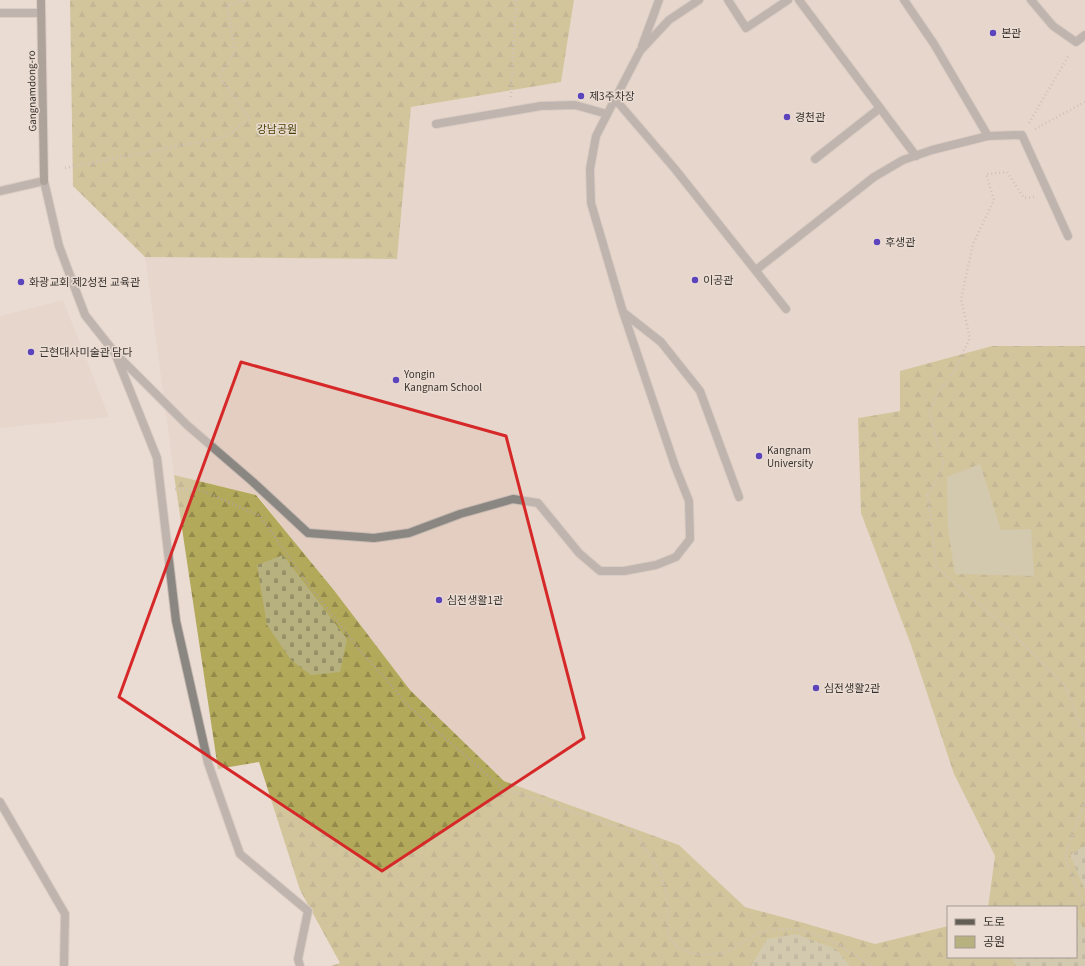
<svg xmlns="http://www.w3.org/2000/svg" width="1085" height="966" font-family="'Source Sans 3','Noto Sans KR',sans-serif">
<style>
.built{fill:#e3cec1}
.forest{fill:url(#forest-firs)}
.cemetery{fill:url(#cemetery-stones)}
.park{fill:#b7b180}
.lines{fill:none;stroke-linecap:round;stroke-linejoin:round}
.lane-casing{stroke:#c7bab2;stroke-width:10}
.street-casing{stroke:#c7bab2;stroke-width:10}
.secondary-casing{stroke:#c7bab2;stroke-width:10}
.path{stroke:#afa39c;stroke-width:2.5;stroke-dasharray:1 3;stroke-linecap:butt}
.lane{stroke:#8a8681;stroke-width:8}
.street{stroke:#8a8681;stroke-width:8}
.secondary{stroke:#625d55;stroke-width:8}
.marked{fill:none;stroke:#d62828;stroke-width:3;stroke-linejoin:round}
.poi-dot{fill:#5c44bc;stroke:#ebdcd3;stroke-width:1.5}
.labels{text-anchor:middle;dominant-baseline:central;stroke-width:3;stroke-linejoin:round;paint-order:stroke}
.poi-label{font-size:11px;fill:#393430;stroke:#ebdcd3;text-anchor:start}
.street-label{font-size:11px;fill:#393430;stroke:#ebdcd3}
.park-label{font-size:11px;fill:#484000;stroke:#ebdcd3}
</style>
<defs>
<pattern id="forest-firs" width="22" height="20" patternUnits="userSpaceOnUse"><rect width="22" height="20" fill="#b3a95a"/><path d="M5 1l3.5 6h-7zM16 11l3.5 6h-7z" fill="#938a4b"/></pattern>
<pattern id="cemetery-stones" width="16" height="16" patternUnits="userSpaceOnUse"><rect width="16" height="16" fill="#b7b180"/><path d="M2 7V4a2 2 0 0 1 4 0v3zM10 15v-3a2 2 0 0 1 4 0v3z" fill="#969169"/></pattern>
</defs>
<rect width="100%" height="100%" fill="#ebdcd3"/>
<g class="built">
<polygon points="574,0 1085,0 1085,346 992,346 900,371 900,411 858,418 911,645 954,774 995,856 988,907 948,907 948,926 875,944 804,923 745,907 679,845 504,781 410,690 333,589 257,495 174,475 145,257 397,259 411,107 561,82"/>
<polygon points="63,300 109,417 0,428 0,316"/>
</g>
<g class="forest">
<polygon points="70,0 574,0 561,82 411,107 397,259 145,257 73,186"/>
<polygon points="992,346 1085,346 1085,966 331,966 340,963 300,890 259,762 218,769 174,475 256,495 333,589 410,690 504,781 679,845 745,907 804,923 875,944 948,926 948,957 1076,957 1076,907 988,907 995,856 954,774 911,645 861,513 858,418 900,411 900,371"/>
</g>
<g class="cemetery">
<polygon points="283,555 347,639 340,672 311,675 291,660 267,625 257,565"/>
<polygon points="1085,845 1085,888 1084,888 1070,855"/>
<polygon points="1076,916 1085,930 1085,966 1016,966 1010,957 1076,957"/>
<polygon points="796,934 836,949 850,966 751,966 767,939"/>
</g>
<polygon class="park" points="980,464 1001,530 1031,529 1034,576 955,574 948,528 947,477"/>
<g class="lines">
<g class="lane-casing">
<g id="lane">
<polyline points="699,0 669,20 640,51 615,99 675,169 786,309"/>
<polyline points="728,0 746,28 788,0"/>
<polyline points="799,0 916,156"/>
<polyline points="904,0 934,44 988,136"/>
<polyline points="1031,0 1053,26 1076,42 1085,35"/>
<polyline points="0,13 41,13"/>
<polyline points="642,46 659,0"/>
<polyline points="436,124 541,106 575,105 607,114"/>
<polyline points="815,159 880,108"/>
<polyline points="44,181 59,246 85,315 115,353 157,458 176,621 208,763 240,854 308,911 298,959 300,966"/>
<polyline points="756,270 874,177 903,160 932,150 988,136 1022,135 1068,236"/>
<polyline points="624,313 661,342 700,391 739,497"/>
<polyline points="115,353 187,425 253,482 308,533 374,538 409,533 460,514 513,499 538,503 579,553 600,571 624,571 656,565 676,557 690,539 689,501 675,466 623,312 591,203 590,169 596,136 615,99"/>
</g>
</g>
<g class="street-casing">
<g id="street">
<polyline points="0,191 44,181"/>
<polyline points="0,802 65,914 64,966"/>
</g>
</g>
<g class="secondary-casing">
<polyline id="secondary" points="41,0 44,181"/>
</g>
<g class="path">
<polyline points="511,97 516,0"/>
<polyline points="1029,123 1069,55"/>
<polyline points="1035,129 1085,102"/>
<polyline points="65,168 225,137 250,119 219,76 235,52 227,5 246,0"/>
<polyline points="1034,197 1024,198 1007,172 986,174 994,200 973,244 961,299 970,338 953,373 940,390 929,412 944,465 928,495 936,567 1009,630 1066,687 1085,740"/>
<polyline points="175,489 201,490 260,516 308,584 363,654 387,680 404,702 502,788 636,833 661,874 667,894 668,935 678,948 698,955 724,953 759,933 781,929 803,930 838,944 869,965 874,966"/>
<polyline points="1085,801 1065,856 1085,910"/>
</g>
<use href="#lane" class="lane"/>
<use href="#street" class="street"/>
<use href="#secondary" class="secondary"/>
</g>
<path d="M0 0H1085V966H0ZM241 362 506 436 584 738 382 871 119 697Z" fill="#ebdcd3" fill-opacity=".55" fill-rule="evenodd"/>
<path class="marked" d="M241 362 506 436 584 738 382 871 119 697Z"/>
<g class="poi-dot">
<circle cx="993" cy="33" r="4"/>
<circle cx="581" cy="96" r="4"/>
<circle cx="787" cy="117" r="4"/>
<circle cx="877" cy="242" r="4"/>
<circle cx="695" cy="280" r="4"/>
<circle cx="21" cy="282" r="4"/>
<circle cx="31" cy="352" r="4"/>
<circle cx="396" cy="380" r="4"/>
<circle cx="759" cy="456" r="4"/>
<circle cx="439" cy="600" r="4"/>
<circle cx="816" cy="688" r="4"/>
</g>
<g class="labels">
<g class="poi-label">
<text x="1001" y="33">본관</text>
<text x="589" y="96">제3주차장</text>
<text x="795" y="117">경천관</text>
<text x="885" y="242">후생관</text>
<text x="703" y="280">이공관</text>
<text x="29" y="282">화광교회 제2성전 교육관</text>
<text x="39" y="352">근현대사미술관 담다</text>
<text x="404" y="374">Yongin<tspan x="404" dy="13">Kangnam School</tspan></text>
<text x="767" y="450">Kangnam<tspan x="767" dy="13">University</tspan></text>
<text x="447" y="600">심전생활1관</text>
<text x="824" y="688">심전생활2관</text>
</g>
<g class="street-label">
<text transform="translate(32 91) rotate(-91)">Gangnamdong-ro</text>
</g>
<g class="park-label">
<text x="277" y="129">강남공원</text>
</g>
</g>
<rect x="947" y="906" width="130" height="52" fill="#ebdcd3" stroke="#a49992"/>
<rect x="955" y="919" width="20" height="6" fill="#625d55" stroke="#a49992"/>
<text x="983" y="926" font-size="12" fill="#393430">도로</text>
<rect x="955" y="936" width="20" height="12" fill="#b7b180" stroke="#a49992"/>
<text x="983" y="946" font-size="12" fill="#393430">공원</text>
</svg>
